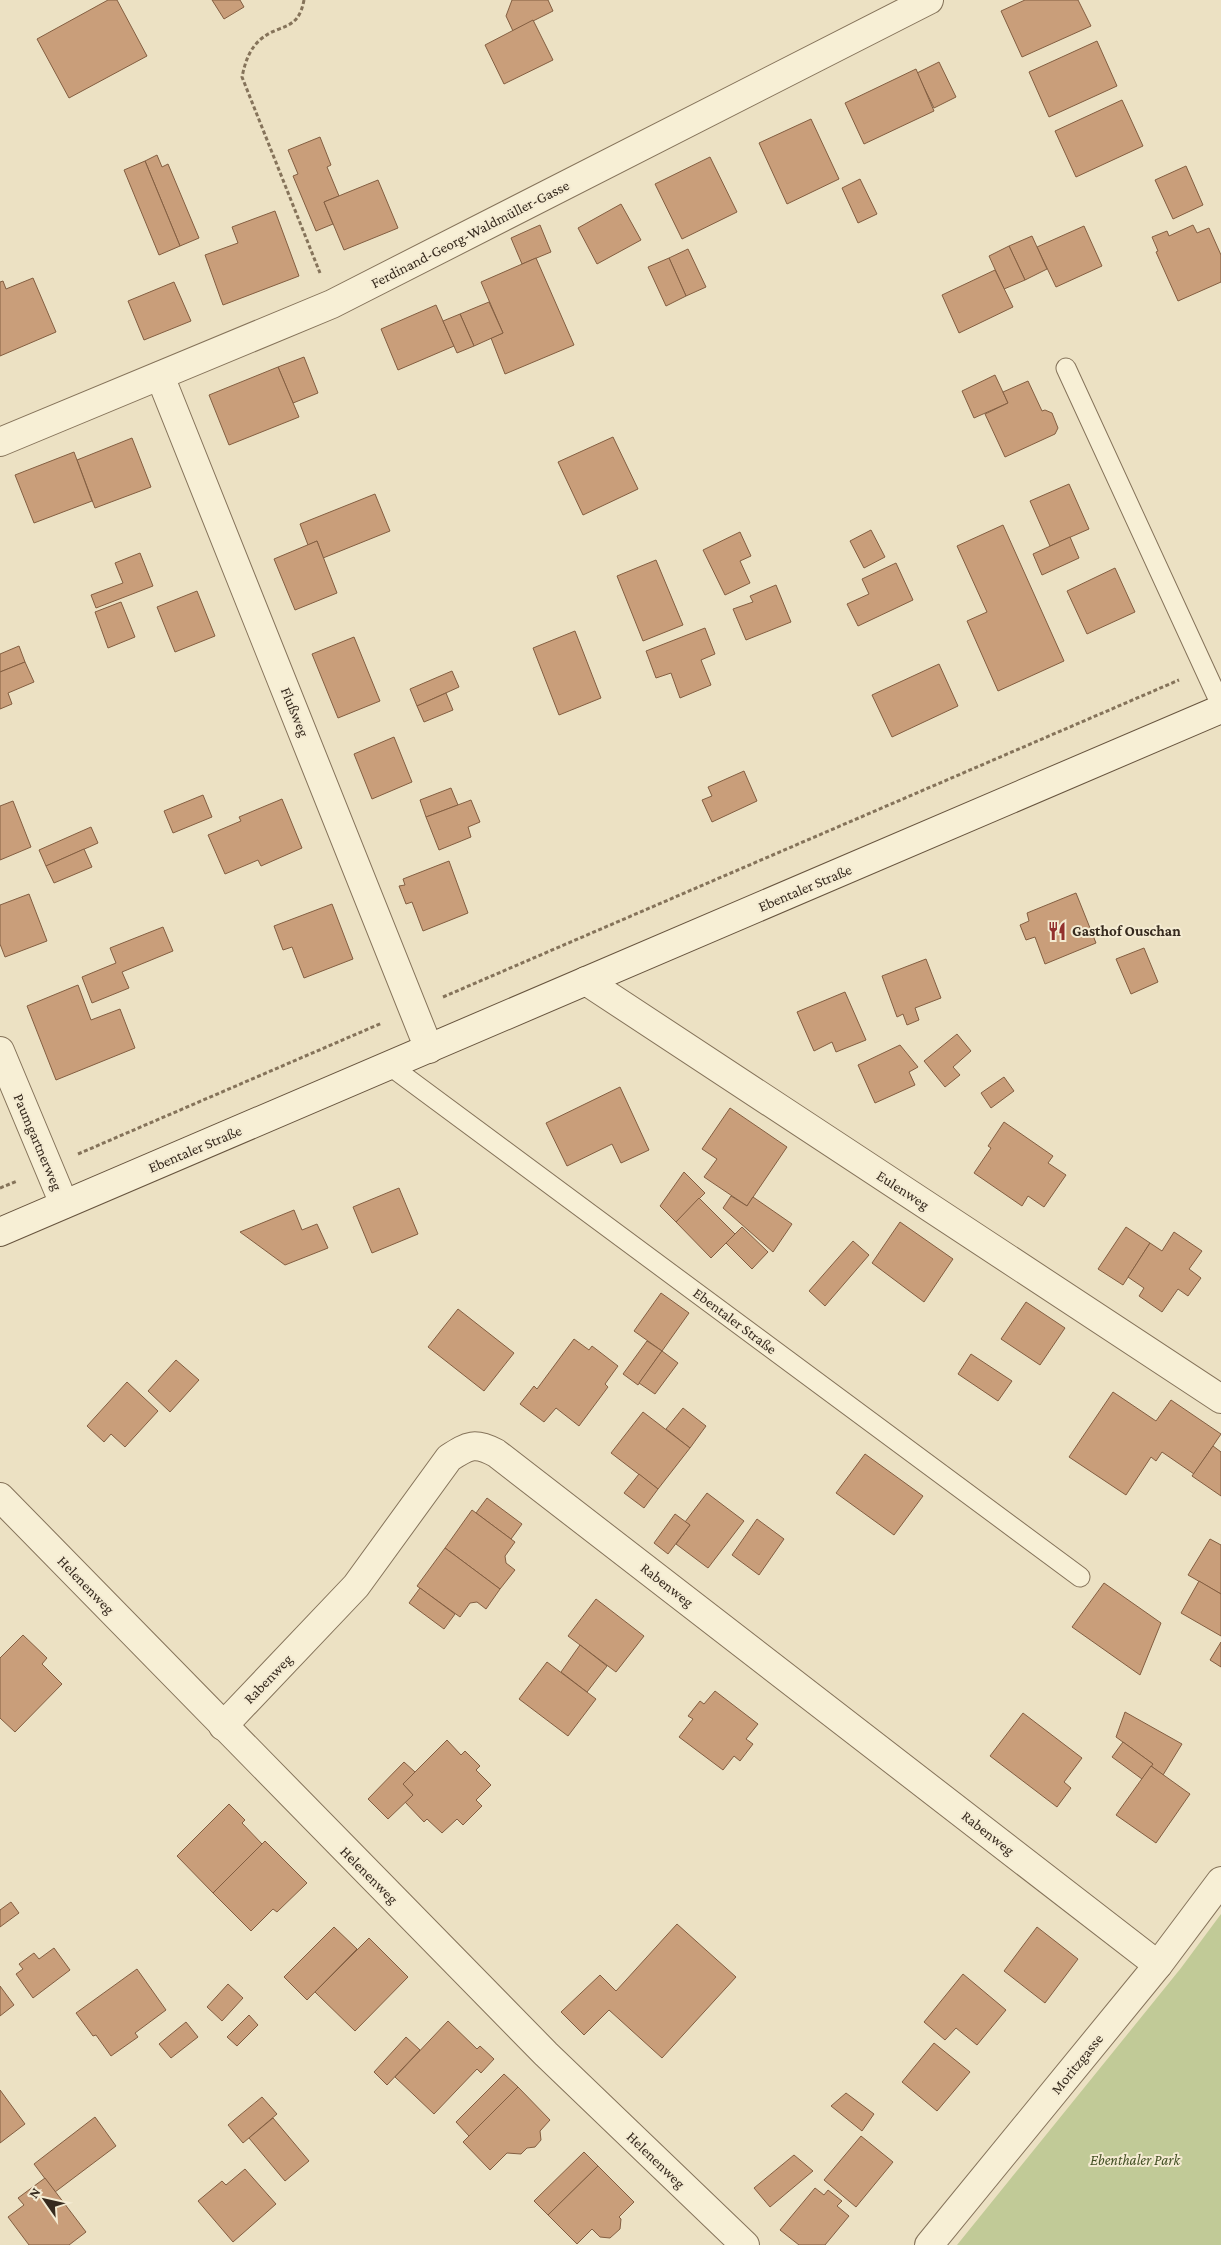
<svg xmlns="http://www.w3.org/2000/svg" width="1221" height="2245" font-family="'Crimson Pro',serif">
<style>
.green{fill:#c1ca97}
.building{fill:#c99e7a;stroke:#835e41}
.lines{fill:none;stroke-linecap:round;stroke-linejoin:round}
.service-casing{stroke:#85735a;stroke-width:21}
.minor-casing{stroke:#85735a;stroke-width:30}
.secondary-casing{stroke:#67543e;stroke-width:30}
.path{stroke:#85735a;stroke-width:3;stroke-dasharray:4 2.5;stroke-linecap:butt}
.service{stroke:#f7efd5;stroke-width:19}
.minor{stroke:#f7efd5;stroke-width:28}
.secondary{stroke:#f7efd5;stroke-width:28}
.labels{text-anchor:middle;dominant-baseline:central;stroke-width:4;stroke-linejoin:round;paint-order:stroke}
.street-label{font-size:15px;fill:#362a1e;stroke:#f4ebd2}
.poi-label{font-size:15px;font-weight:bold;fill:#362a1e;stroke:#f4ebd2;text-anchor:start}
.park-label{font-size:15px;font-style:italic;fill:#445125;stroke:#f4ebd2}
</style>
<rect width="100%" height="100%" fill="#ece1c3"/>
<polygon class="green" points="1221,1914 1221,2245 957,2245 1181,1968"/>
<g class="building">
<polygon points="108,0 117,0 147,56 69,98 37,39"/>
<polygon points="212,0 240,0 244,7 224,19"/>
<polygon points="512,0 548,0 553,11 513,31 506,16"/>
<polygon points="1025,0 1078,0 1091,26 1022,57 1001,11"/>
<polygon points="533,20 553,60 504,84 485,45"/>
<polygon points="1097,41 1117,86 1049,117 1029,72"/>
<polygon points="939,62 956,97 934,108 917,73"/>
<polygon points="916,69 934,111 864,144 845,103"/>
<polygon points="1122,100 1143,146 1076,177 1055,131"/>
<polygon points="811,119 839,179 787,204 759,143"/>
<polygon points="320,137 331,165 327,167 339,196 324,202 333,224 316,231 293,176 298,174 288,150"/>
<polygon points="157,155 162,167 168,164 199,238 180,246 145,161"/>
<polygon points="710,157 737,212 682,239 655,184"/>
<polygon points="145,161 180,246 159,255 124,170"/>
<polygon points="1186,166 1203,205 1173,219 1155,180"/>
<polygon points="860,179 877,214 858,223 842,188"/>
<polygon points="378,180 398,228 344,250 324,202"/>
<polygon points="621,204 641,240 597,264 578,228"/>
<polygon points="275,211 299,276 223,305 205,255 238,243 232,227"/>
<polygon points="540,225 551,252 522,264 511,238"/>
<polygon points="1193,225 1197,233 1209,228 1221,255 1221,282 1178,301 1156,252 1158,251 1152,237 1167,231 1169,236"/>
<polygon points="1084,226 1102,266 1056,287 1037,247"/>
<polygon points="1032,236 1047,269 1025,280 1009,246"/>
<polygon points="1009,246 1025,280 1004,289 989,256"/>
<polygon points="688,249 706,287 686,296 669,258"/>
<polygon points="536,258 574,345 505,374 491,338 503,333 481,282"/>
<polygon points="669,258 686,296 666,306 648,267"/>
<polygon points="995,270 1013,307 959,333 942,295"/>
<polygon points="33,278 56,332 0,356 0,282 3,281 6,289"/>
<polygon points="174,282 191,321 144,340 128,301"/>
<polygon points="489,302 503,333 474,346 460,314"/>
<polygon points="436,305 454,346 398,370 381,329"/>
<polygon points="460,314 474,346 457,353 443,321"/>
<polygon points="304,357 318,393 293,403 278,367"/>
<polygon points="278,367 299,417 229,445 209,395"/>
<polygon points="995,375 1008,403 974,418 962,391"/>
<polygon points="1028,381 1042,411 1045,410 1052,413 1058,428 1055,434 1005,457 985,414 1008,403 1003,392"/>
<polygon points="613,437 638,489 583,515 558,462"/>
<polygon points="132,438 151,487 95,508 77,460"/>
<polygon points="74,452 92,501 34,523 15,475"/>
<polygon points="1069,484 1089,529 1050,546 1030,501"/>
<polygon points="375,494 390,531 323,558 317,541 308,545 300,524"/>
<polygon points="1003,525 1064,661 998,691 967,621 987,612 957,546"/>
<polygon points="871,530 885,557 864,568 850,541"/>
<polygon points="740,532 751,556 740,561 750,583 725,595 703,550"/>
<polygon points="1070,537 1079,558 1042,575 1033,554"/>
<polygon points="317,541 337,593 295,610 274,559"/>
<polygon points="140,553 153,586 96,608 91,595 123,583 115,563"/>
<polygon points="656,560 683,625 643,641 617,576"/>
<polygon points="896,563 913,600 858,626 847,604 869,594 862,579"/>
<polygon points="1115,568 1135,612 1087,634 1067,591"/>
<polygon points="776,585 791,622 746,640 733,609 753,602 750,596"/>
<polygon points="197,591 215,636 175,652 157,607"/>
<polygon points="121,602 135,637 108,648 95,612"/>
<polygon points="705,628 715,654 701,660 711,685 680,698 671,673 656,678 646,651"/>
<polygon points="575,631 601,698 559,715 533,648"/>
<polygon points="354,637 380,701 338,718 312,654"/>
<polygon points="19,646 25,662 0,672 0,654"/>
<polygon points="25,662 34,682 8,693 12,704 0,709 0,672"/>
<polygon points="939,664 958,706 892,737 872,695"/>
<polygon points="452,671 459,687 417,706 410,689"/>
<polygon points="446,693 453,710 424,722 417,706"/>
<polygon points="394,737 412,782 372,799 354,754"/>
<polygon points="744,771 757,801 712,822 702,800 712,796 708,787"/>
<polygon points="451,788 458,805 426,817 420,800"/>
<polygon points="203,795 212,817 173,833 164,811"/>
<polygon points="282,799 302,848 261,866 258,860 225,874 208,835 241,821 239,817"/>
<polygon points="471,800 480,822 468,827 471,837 439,850 426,817"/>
<polygon points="13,801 31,847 0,860 0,806"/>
<polygon points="91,827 98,843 46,866 39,850"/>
<polygon points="84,849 92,867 54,883 46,866"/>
<polygon points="449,861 468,913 423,931 412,902 406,904 399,886 405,885 403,879"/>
<polygon points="1076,893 1096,943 1045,964 1035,937 1026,940 1020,925 1029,921 1027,913"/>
<polygon points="29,894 47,941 5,957 0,944 0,905"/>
<polygon points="332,904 353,959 304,978 292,947 283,950 274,926"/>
<polygon points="163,927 173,951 122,972 129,988 92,1003 82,977 116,963 110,948"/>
<polygon points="1144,948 1158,982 1131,994 1116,959"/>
<polygon points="926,959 941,998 915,1008 919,1020 907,1025 903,1014 897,1017 882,976"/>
<polygon points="78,985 91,1020 120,1009 135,1048 56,1080 27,1006"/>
<polygon points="845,992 866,1040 836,1052 832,1042 814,1051 797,1012"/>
<polygon points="957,1034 971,1051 953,1067 960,1075 945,1087 924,1061"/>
<polygon points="900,1045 918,1067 909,1072 915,1085 875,1103 858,1065"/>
<polygon points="1004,1077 1014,1091 991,1108 981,1093"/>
<polygon points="620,1087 649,1150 621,1163 612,1144 567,1166 546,1123"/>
<polygon points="730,1108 787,1147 747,1206 704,1177 717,1159 702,1149"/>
<polygon points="1004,1122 1053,1156 1048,1163 1066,1175 1044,1207 1028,1196 1022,1206 974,1173 991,1148 988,1146"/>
<polygon points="684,1172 705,1193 676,1222 660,1206"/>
<polygon points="399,1188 418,1234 372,1253 353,1207"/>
<polygon points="731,1196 747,1206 753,1197 792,1224 773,1252 723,1208"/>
<polygon points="699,1198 735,1234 711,1258 676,1222"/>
<polygon points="294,1210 302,1230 317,1224 328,1248 285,1265 240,1232"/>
<polygon points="900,1222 953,1259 924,1302 872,1263"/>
<polygon points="742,1227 768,1252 752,1269 726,1243"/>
<polygon points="1126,1227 1150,1243 1123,1285 1098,1269"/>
<polygon points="1174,1232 1202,1251 1189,1269 1201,1278 1188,1296 1178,1289 1162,1312 1139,1296 1144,1288 1128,1277 1150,1243 1162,1251"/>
<polygon points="853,1241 869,1255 825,1306 809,1291"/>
<polygon points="661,1293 689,1313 662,1351 634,1331"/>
<polygon points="1026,1302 1065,1328 1040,1365 1001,1339"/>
<polygon points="458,1309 514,1353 484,1391 428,1347"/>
<polygon points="574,1339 589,1350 592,1346 618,1366 605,1384 608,1387 579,1426 556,1408 544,1422 520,1404 534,1386 537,1389"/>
<polygon points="647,1341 662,1351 638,1385 623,1374"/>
<polygon points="662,1351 678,1363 655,1394 639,1383"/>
<polygon points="971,1354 1012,1381 998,1401 958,1374"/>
<polygon points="176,1360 199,1380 170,1412 148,1391"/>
<polygon points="127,1382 158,1411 125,1447 111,1434 104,1442 87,1426"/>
<polygon points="1113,1392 1156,1421 1171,1400 1221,1434 1194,1474 1162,1452 1156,1461 1151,1457 1126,1495 1069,1457"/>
<polygon points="683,1408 706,1426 690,1448 666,1429"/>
<polygon points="643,1412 690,1448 658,1489 611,1453"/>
<polygon points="1213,1446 1221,1452 1221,1496 1192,1476"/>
<polygon points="865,1454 923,1496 894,1535 836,1493"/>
<polygon points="639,1474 658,1489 644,1508 624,1493"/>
<polygon points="707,1493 744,1521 708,1568 676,1544 690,1525 685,1522"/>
<polygon points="487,1498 522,1524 511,1539 476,1513"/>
<polygon points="472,1510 515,1542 505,1556 506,1563 515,1570 500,1589 445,1548"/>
<polygon points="675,1514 690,1525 668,1554 654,1543"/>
<polygon points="757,1519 784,1539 759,1575 732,1555"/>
<polygon points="1210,1539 1221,1545 1221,1594 1188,1575"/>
<polygon points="445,1548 500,1589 486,1609 477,1602 470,1603 460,1617 417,1586"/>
<polygon points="1199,1581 1221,1594 1221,1636 1181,1613"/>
<polygon points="1104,1583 1161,1623 1140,1675 1072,1627"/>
<polygon points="420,1588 455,1614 444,1629 409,1603"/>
<polygon points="596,1599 644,1636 616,1672 568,1636"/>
<polygon points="23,1635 47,1658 42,1664 62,1684 15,1732 0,1718 0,1658"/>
<polygon points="1221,1642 1221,1667 1210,1660"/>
<polygon points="580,1645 607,1666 587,1692 561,1672"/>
<polygon points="547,1662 596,1699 568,1736 519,1699"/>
<polygon points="715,1691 758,1724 746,1739 753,1744 740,1761 734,1756 723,1770 679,1737 693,1719 688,1716 700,1701 704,1704"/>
<polygon points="1125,1712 1182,1744 1163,1775 1151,1766 1153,1764 1116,1737"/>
<polygon points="1023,1713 1082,1758 1064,1782 1071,1788 1057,1807 990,1756"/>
<polygon points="447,1740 461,1755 465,1751 480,1766 476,1770 491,1785 476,1800 482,1806 463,1825 457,1819 442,1833 427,1819 424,1822 405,1802 413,1795 403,1784"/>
<polygon points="1123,1742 1153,1764 1142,1779 1112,1757"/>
<polygon points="404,1762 415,1772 403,1784 413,1795 388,1819 368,1799"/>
<polygon points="1151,1766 1190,1794 1156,1843 1116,1815"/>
<polygon points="229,1804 245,1820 242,1823 262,1844 213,1893 177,1856"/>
<polygon points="265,1841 307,1883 277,1912 273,1909 251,1931 213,1893"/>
<polygon points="11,1902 19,1913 0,1927 0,1910"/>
<polygon points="677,1924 736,1977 662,2058 609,2010 584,2035 561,2012 600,1975 616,1991"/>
<polygon points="334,1927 357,1949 307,2000 284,1977"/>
<polygon points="1037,1927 1078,1959 1045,2003 1004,1971"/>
<polygon points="369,1938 408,1977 355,2031 315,1992"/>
<polygon points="54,1948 70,1970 33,1998 16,1974 23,1969 19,1964 34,1953 39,1959"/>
<polygon points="137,1969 166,2010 135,2033 138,2037 111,2056 96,2035 93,2036 76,2013"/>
<polygon points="963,1974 1006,2010 977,2045 956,2028 945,2040 924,2022"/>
<polygon points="228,1984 243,1998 222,2021 207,2007"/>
<polygon points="0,1986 14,2005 0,2016"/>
<polygon points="249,2015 258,2025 237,2046 227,2037"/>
<polygon points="448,2021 477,2049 480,2046 494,2059 481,2073 477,2069 434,2114 395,2077"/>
<polygon points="186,2022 198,2037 171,2058 159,2044"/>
<polygon points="406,2037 420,2050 387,2085 374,2072"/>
<polygon points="934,2043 970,2072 937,2111 902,2082"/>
<polygon points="504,2074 518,2087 469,2136 456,2122"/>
<polygon points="518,2087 550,2120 540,2131 541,2140 535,2147 527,2148 521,2154 507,2153 490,2170 463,2142"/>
<polygon points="0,2090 25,2124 0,2143"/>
<polygon points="846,2093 874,2114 862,2131 831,2106"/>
<polygon points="262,2097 277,2114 243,2143 228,2125"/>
<polygon points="95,2117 116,2146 55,2192 34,2164"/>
<polygon points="273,2118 309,2161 285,2181 249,2138"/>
<polygon points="861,2136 893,2162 856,2207 824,2180"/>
<polygon points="584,2152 598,2166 548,2215 534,2201"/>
<polygon points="794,2155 813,2171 770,2207 754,2188"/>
<polygon points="598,2166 634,2202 619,2217 621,2219 620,2229 610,2238 600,2237 592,2229 577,2244 548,2215"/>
<polygon points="245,2169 276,2204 233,2242 198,2201 222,2181 226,2185"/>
<polygon points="45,2178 86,2232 69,2245 29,2245 8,2217 24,2205 18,2198"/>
<polygon points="815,2188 824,2195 828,2190 842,2201 837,2206 849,2216 825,2245 799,2245 780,2230"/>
</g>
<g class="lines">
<g class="service-casing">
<g id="service">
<polyline points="1066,368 1221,705"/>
<polyline points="389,1065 1080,1577"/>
</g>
</g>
<g class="minor-casing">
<g id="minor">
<polyline points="160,376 429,1049"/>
<polyline points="0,442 332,304 929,0"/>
<polyline points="586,981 1221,1399"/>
<polyline points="0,1051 64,1204"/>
<polyline points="0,1497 546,2054 745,2245"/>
<path d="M223 1726 356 1586 449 1458C469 1445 475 1442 496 1453L1158 1965"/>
<polyline points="929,2245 1158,1965 1221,1881"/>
</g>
</g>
<g class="secondary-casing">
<polyline id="secondary" points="0,1232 1221,709"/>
</g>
<g class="path">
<path d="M304 0C298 32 280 23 261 39 249 49 245 63 242 77L320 273"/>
<polyline points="443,997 1179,680"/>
<polyline points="78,1154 382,1023"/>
<polyline points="0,1188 17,1181"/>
</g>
<use href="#service" class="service"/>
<use href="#minor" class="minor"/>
<use href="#secondary" class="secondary"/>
</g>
<defs>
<g id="restaurant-bare" transform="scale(1.5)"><path d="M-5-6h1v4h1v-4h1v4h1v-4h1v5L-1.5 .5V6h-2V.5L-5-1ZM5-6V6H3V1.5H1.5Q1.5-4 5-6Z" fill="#92302d" stroke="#f4ebd2" stroke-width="2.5" paint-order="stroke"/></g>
</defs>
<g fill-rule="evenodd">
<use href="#restaurant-bare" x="1057" y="931"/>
</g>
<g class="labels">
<g class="street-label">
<text transform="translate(470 234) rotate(-27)">Ferdinand-Georg-Waldmüller-Gasse</text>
<text transform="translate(295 712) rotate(68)">Flußweg</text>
<text transform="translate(805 888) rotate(-23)">Ebentaler Straße</text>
<text transform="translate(38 1142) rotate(67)">Paumgartnerweg</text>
<text transform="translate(195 1149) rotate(-23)">Ebentaler Straße</text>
<text transform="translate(903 1190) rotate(33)">Eulenweg</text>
<text transform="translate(735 1321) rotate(37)">Ebentaler Straße</text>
<text transform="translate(86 1585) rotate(46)">Helenenweg</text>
<text transform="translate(667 1585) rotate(38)">Rabenweg</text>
<text transform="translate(268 1679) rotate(-46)">Rabenweg</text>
<text transform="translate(988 1833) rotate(38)">Rabenweg</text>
<text transform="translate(369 1875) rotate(45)">Helenenweg</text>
<text transform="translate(1077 2064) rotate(-51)">Moritzgasse</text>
<text transform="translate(656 2160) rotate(44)">Helenenweg</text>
</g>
<g class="poi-label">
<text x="1072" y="931">Gasthof Ouschan</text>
</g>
<g class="park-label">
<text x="1135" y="2160">Ebenthaler Park</text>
</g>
</g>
<g transform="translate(45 2200) rotate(304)" stroke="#f4ebd2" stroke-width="4" paint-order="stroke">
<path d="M0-4L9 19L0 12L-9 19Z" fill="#362a1e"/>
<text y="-8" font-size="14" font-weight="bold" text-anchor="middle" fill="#362a1e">N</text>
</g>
</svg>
